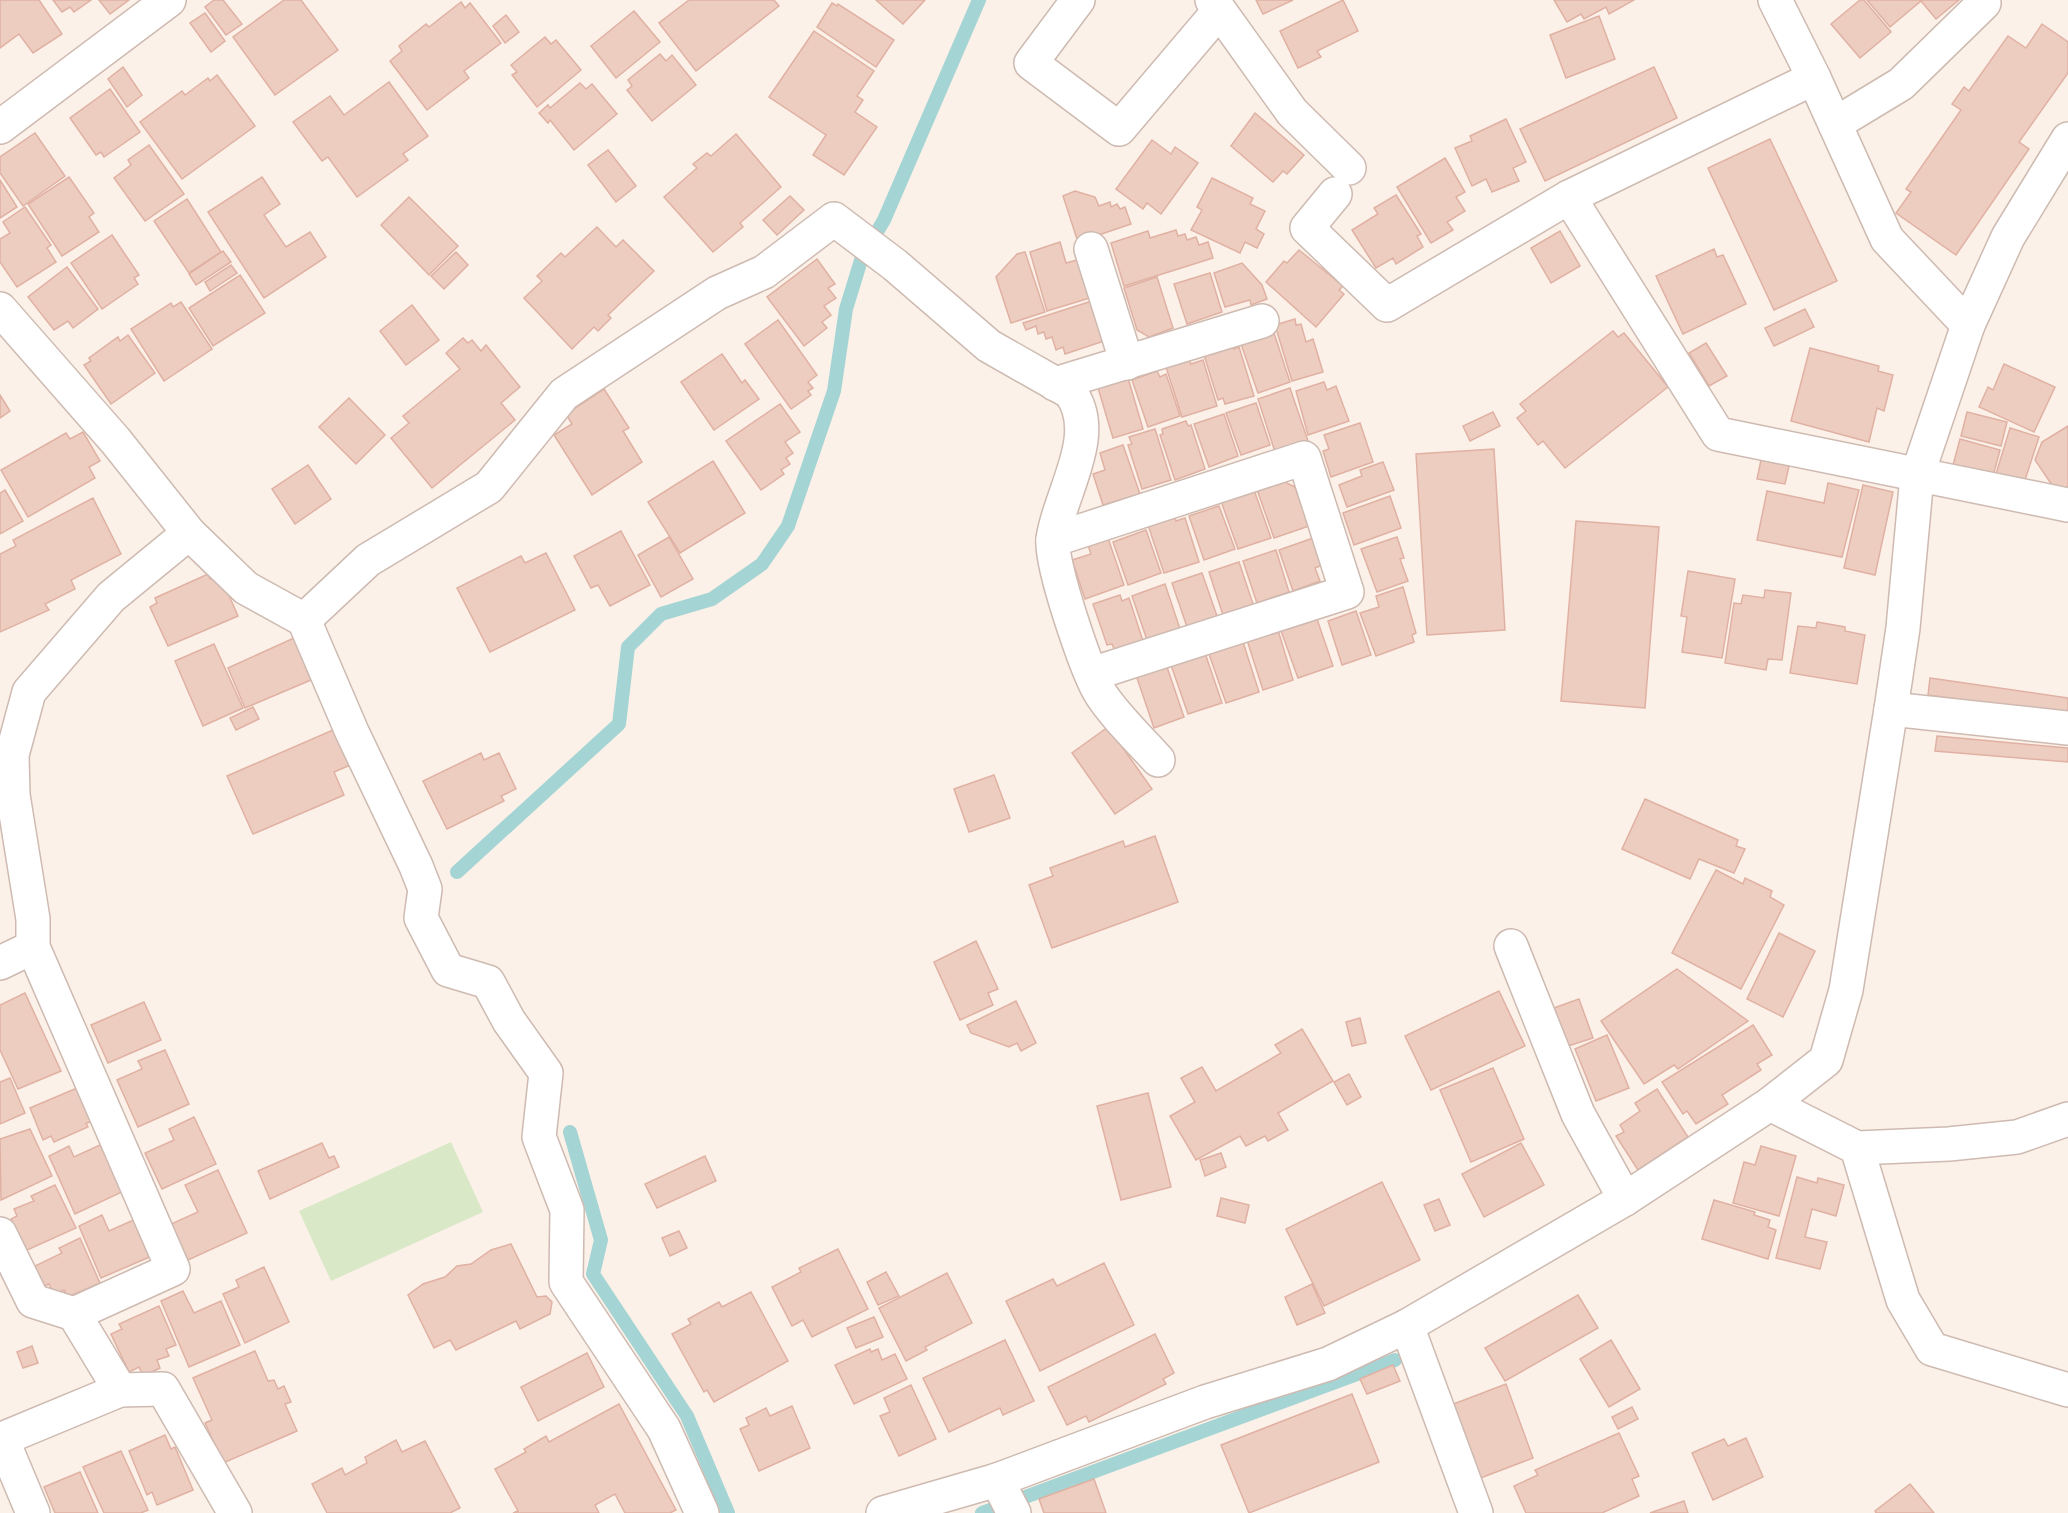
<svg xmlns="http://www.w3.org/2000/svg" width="2068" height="1513" font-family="'Public Sans',sans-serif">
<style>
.green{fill:#d9e8c7}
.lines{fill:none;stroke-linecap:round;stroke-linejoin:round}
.stream{stroke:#a4d4d4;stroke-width:14}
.building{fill:#eecdc1;stroke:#e0b1a3;stroke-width:1.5}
.minor-casing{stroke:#cebab1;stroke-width:36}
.minor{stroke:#fff;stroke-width:33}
</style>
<rect width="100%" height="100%" fill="#fbf1e8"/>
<polygon class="green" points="451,1142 483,1212 331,1281 299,1211"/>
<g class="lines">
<g class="stream">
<polyline points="457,872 619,724 628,647 661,614 712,599 762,564 788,526 834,391 846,309 862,257 884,220 979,0"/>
<polyline points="570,1132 601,1240 593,1274 687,1416 728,1513"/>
<polyline points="982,1513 1395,1360"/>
</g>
</g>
<g class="building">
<polygon points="0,0 39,0 62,34 33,53 19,34 0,48"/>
<polygon points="53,0 91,0 74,12 70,7 62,12"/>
<polygon points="99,0 129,0 110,14"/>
<polygon points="214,0 223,0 242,24 226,35 205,7"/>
<polygon points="284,0 301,0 338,50 275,95 233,37"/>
<polygon points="689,0 774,0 779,6 696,71 659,23"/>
<polygon points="876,0 925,0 903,24"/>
<polygon points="1256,0 1293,0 1263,14"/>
<polygon points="1343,0 1358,31 1317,51 1321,57 1298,68 1280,31"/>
<polygon points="1554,0 1634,0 1609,14 1606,7 1584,19 1581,14 1567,22"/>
<polygon points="1860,0 1864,0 1891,32 1860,58 1831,24"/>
<polygon points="1867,0 1959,0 1936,19 1921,1 1890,27"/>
<polygon points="461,2 465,8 470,3 501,43 464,71 469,78 427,110 390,61 402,51 399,46 426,24 429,27"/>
<polygon points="832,3 837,6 838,4 894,40 876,67 817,27"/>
<polygon points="634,11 660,42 616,78 591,46"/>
<polygon points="205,13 225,41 211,52 190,23"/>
<polygon points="506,15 519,32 505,43 493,26"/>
<polygon points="1599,16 1615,59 1566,78 1550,35"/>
<polygon points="2042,24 2068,42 2068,73 2019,142 2029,149 1956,255 1896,213 1911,192 1906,189 1961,110 1952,104 1964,87 1969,91 2008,36 2026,48"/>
<polygon points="814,31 874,71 857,96 863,100 855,112 877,127 844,175 813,155 826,135 769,97"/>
<polygon points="545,37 551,44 556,40 581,70 537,107 512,75 517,72 511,65"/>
<polygon points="660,54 666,61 672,55 696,85 652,121 627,90 632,86 628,80"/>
<polygon points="123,67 142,95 127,107 108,79"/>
<polygon points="1654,67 1677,118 1545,181 1520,129"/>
<polygon points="217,75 255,126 182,179 140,122 182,91 185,95 208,78 210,81"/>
<polygon points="389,82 428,136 403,154 408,160 357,197 328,157 322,161 293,122 330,96 344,115"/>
<polygon points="580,83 586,89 592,84 617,114 574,150 550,120 548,123 539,113 548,105 550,108"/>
<polygon points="110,89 140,132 104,157 101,152 96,155 70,118"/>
<polygon points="1255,113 1304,155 1287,174 1283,171 1273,182 1231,146"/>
<polygon points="1506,119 1526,162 1513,168 1519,181 1492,192 1486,179 1472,186 1455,148 1472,141 1470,136"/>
<polygon points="35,133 65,176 23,206 0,173 0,157"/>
<polygon points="736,134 781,187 740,223 743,227 713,252 664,197 697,168 693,164 707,153 711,156"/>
<polygon points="1770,139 1837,281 1774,310 1708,168"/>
<polygon points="1152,140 1171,154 1175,147 1198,163 1161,214 1147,203 1143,209 1116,189"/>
<polygon points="149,145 184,194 145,221 114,178 131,165 128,160"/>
<polygon points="608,150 636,186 616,202 588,165"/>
<polygon points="1445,158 1465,192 1456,197 1465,211 1447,222 1453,230 1431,243 1397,187"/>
<polygon points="69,177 94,213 89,217 99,232 62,256 28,204"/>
<polygon points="262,177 280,204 264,215 286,247 310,232 326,257 264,298 208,212"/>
<polygon points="1212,178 1253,198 1250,204 1265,211 1256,229 1264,234 1257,248 1245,242 1240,253 1191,230 1202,210 1197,207"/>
<polygon points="0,180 17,207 0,218"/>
<polygon points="1075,191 1095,197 1099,206 1110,202 1111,207 1117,204 1120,209 1125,207 1131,224 1078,242 1063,196"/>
<polygon points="1396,195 1421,234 1417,236 1423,247 1396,264 1393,258 1376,268 1352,230 1378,214 1374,208"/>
<polygon points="790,196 804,210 777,235 763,220"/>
<polygon points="409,197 458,246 429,275 381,225"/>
<polygon points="187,199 221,252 189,273 154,221"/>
<polygon points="25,207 51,245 47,248 56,262 17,287 0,262 0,239 10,233 3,222"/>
<polygon points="597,227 616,247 623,240 654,271 608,315 611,318 598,331 594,327 572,349 524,298 542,281 537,276 561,253 565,257"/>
<polygon points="1176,230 1178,236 1185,234 1187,240 1196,237 1199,245 1208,242 1213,258 1124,286 1111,243 1148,231 1150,238"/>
<polygon points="1560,231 1580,266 1551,283 1531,248"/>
<polygon points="112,235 139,275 134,278 138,284 102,309 71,263"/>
<polygon points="1060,242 1066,263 1081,259 1093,297 1047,311 1030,252"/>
<polygon points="1714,249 1717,257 1723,255 1746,304 1683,334 1656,276"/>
<polygon points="1299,250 1343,286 1339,290 1344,294 1316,327 1266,282 1284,261 1287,263"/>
<polygon points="223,251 231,262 196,285 189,274"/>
<polygon points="456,252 468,265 444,289 431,276"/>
<polygon points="1025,252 1045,312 1011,323 996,277 1017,254"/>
<polygon points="817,259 835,284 828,288 836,298 824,306 831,315 822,322 827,328 804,346 767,297"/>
<polygon points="1242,263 1262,285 1267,299 1251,305 1250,300 1225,307 1214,273"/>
<polygon points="231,265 237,273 210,291 205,282"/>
<polygon points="67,267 98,309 73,328 68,321 54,330 28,297"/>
<polygon points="1210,273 1222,312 1187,324 1174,284"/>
<polygon points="240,275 265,313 213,346 189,308"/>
<polygon points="1157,277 1173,328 1149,337 1137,330 1124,288"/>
<polygon points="1092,301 1104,341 1065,354 1063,347 1056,350 1052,337 1046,339 1044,332 1038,334 1036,326 1026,330 1023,323"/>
<polygon points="181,302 212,349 164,381 131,329 171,303 173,307"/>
<polygon points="412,305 439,340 406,365 380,331"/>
<polygon points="1805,309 1814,327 1774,346 1765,328"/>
<polygon points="1295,319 1296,325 1301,324 1306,342 1313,339 1323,372 1292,381 1275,325"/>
<polygon points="778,320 817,375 808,382 813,388 808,391 811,395 791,409 745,344"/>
<polygon points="1273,330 1290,382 1258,393 1240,341"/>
<polygon points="1613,331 1618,337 1624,333 1668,387 1565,468 1543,441 1538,445 1517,418 1526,411 1520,404"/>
<polygon points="128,335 155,373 111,404 84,365 91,361 89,358 118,337 120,341"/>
<polygon points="463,338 468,343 472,340 481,351 486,345 520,387 501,403 515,420 432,488 391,438 409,423 403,416 460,369 446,353"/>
<polygon points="1706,343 1727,376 1709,386 1689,353"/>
<polygon points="1233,345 1234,349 1239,347 1254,396 1225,404 1223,398 1218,400 1204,355"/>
<polygon points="1810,348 1879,366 1878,371 1893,375 1884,411 1877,408 1869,442 1791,421"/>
<polygon points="722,354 742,383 745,380 759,399 714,430 681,382"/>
<polygon points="1189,360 1191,364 1203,360 1217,406 1182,417 1166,367"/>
<polygon points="2004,364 2055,387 2034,432 1979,407 1988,387 1993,390"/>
<polygon points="1157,371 1160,377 1166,374 1180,416 1148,427 1132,380"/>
<polygon points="1128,378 1143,429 1113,438 1098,388"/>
<polygon points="1324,382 1327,390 1336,386 1349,421 1308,435 1296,391"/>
<polygon points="1290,388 1308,441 1275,452 1258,399"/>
<polygon points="604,389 629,428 623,431 642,462 592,495 554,435 572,424 566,414"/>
<polygon points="0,395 10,411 0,418"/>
<polygon points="349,398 385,435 356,464 319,427"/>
<polygon points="1256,403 1270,445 1241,455 1226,413"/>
<polygon points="780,404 800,432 785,442 793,453 786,458 790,464 781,470 784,474 761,490 726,441"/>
<polygon points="1493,412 1500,426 1470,441 1463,426"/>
<polygon points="1967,412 2007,422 2001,446 1961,436"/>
<polygon points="1224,414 1238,456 1209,467 1194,424"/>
<polygon points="1186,421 1188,426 1191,425 1205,469 1175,480 1160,435 1163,434 1162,429"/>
<polygon points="1360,423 1373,462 1331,477 1323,451 1329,449 1324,435"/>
<polygon points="2068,426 2068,488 2066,489 2052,485 2035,460 2042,442"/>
<polygon points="2010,428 2039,437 2024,483 1996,474"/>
<polygon points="1155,429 1171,480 1142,489 1128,445 1132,444 1129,437"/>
<polygon points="83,432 100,461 89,467 95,478 28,517 1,470 66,433 70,439"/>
<polygon points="1960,439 2000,450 1992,480 1952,469"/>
<polygon points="1123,445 1140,494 1103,505 1093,474 1105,470 1100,453"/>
<polygon points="1494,449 1505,630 1427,635 1416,454"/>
<polygon points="1761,460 1789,466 1785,484 1757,479"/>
<polygon points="713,461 745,513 680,553 648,502"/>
<polygon points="1383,462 1394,490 1347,507 1339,485 1362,476 1360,470"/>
<polygon points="308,465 331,499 295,524 272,489"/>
<polygon points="1275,477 1278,485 1285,482 1295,487 1309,526 1274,538 1255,484"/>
<polygon points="1828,483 1859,490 1842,557 1757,540 1767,491 1824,503"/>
<polygon points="1863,485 1893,492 1875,575 1844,568"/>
<polygon points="5,490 23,521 0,534 0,493"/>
<polygon points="1254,490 1271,538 1238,549 1221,501"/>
<polygon points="1390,496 1401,528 1354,545 1343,513"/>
<polygon points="93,498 121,554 71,580 75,589 45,604 49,610 0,632 0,554 16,546 13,540"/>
<polygon points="1219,506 1235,549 1204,560 1189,516"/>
<polygon points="1174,515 1176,521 1185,518 1199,562 1164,573 1148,525"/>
<polygon points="1576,521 1659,527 1645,708 1561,701"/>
<polygon points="1146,530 1161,573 1128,585 1113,542"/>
<polygon points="621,531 650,585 610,606 598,585 591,588 574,556"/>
<polygon points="1107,535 1124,585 1085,599 1072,560 1091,554 1087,542"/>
<polygon points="669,537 693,579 661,597 638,555"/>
<polygon points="1397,537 1404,558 1400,559 1408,581 1377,592 1361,549"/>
<polygon points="1313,538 1322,565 1315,568 1320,581 1293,591 1279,550"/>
<polygon points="1276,550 1289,592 1257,603 1243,561"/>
<polygon points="546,553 575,610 490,652 457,588 521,556 525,563"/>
<polygon points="1239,562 1253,604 1223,615 1209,572"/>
<polygon points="1688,571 1735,579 1722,658 1682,652 1687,617 1681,616"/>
<polygon points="1202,573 1217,616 1187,627 1172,583"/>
<polygon points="208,574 210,579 220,575 238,616 168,646 150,607 157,603 155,598"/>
<polygon points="1165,584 1180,629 1147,640 1132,596"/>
<polygon points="1403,587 1416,633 1412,635 1414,642 1376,656 1360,613 1379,607 1376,596"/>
<polygon points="1765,590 1791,593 1782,660 1768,659 1766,670 1725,663 1734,603 1741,604 1743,595 1764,598"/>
<polygon points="1120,595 1122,601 1129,598 1143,641 1115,651 1112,644 1107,645 1093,604"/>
<polygon points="1356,611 1371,655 1342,665 1328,621"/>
<polygon points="1316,616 1333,666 1298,678 1280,628"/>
<polygon points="1817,622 1845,627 1845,631 1865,635 1857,684 1790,673 1798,626 1816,628"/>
<polygon points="1278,630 1293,680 1263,690 1247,640"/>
<polygon points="294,638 311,680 245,708 228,668"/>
<polygon points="1243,642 1259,692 1226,703 1209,654"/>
<polygon points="214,644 243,708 203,726 175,661"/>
<polygon points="1205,653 1222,703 1188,714 1171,665"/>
<polygon points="1166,664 1184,717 1154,728 1136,675"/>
<polygon points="1930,678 2068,698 2068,714 1928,695"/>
<polygon points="253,707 259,719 236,730 230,718"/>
<polygon points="340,727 355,763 334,772 344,795 253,834 227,776"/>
<polygon points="1108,727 1152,789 1115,814 1072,753"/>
<polygon points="1937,736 2068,748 2068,762 1935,751"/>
<polygon points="481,753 484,760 499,753 516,789 501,796 504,801 447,829 423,781"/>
<polygon points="994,775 1010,818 969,832 954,789"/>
<polygon points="1645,799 1738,840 1736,846 1745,849 1734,873 1699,859 1690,879 1622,849"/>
<polygon points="1155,836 1178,902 1052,948 1029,885 1053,876 1050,868 1123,841 1125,847"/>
<polygon points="1716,870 1743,884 1745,878 1772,891 1770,897 1784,905 1741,989 1672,953"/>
<polygon points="1779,933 1815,951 1783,1017 1747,999"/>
<polygon points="976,941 998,989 988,993 993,1005 960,1020 934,962"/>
<polygon points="1677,969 1748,1021 1678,1069 1674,1065 1644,1084 1601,1021"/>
<polygon points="1499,991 1525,1046 1431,1090 1405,1036"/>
<polygon points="25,993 61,1071 18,1089 0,1050 0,1005"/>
<polygon points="1579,999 1593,1038 1568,1046 1554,1008"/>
<polygon points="1016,1001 1036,1043 1021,1051 1017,1043 1009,1047 971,1033 967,1025"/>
<polygon points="144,1002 161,1040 108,1063 91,1025"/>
<polygon points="1360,1018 1366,1043 1352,1046 1346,1022"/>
<polygon points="1753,1025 1772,1055 1757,1064 1761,1070 1722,1095 1728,1104 1696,1124 1687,1111 1683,1114 1662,1082"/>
<polygon points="1302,1029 1333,1081 1278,1113 1288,1130 1268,1141 1265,1136 1246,1146 1240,1136 1196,1160 1170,1116 1195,1102 1181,1078 1202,1067 1216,1091 1281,1053 1275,1045"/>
<polygon points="1607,1035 1629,1088 1596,1101 1575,1049"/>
<polygon points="165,1050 189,1104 138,1127 117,1080 142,1069 138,1061"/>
<polygon points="1493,1068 1524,1139 1471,1162 1440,1090"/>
<polygon points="1349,1074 1361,1097 1347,1105 1334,1082"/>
<polygon points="10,1078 25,1113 0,1124 0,1082"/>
<polygon points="77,1088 92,1122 86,1123 88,1127 54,1142 51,1136 43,1140 30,1108"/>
<polygon points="1657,1089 1688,1137 1638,1170 1616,1136 1624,1132 1620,1125 1640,1111 1635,1103"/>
<polygon points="1148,1093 1171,1187 1121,1200 1097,1106"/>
<polygon points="194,1117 216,1164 162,1189 145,1153 174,1140 169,1129"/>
<polygon points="30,1129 52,1176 1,1200 0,1139"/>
<polygon points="322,1143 329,1158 334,1156 339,1167 270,1199 258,1171"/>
<polygon points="1521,1143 1544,1185 1484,1217 1462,1174"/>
<polygon points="100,1145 124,1191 75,1214 49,1156 69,1146 74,1157"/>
<polygon points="1761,1146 1796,1156 1779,1216 1733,1203 1744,1162 1755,1165"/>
<polygon points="1221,1153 1226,1167 1205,1176 1200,1160"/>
<polygon points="705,1156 716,1181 657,1208 645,1184"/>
<polygon points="218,1170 247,1233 188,1260 171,1224 198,1212 185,1185"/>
<polygon points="1797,1177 1817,1183 1818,1178 1844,1185 1836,1216 1812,1209 1805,1237 1827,1242 1820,1269 1776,1258"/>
<polygon points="1382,1182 1420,1260 1324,1306 1286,1229"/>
<polygon points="55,1185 76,1228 25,1251 11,1219 17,1216 14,1209 34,1201 31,1196"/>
<polygon points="1221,1198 1249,1205 1245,1223 1217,1216"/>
<polygon points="1439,1199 1450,1225 1435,1231 1424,1205"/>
<polygon points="1714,1200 1755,1212 1754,1215 1770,1220 1768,1227 1776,1230 1768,1259 1702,1239"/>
<polygon points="102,1215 109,1231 138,1218 154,1255 101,1278 79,1226"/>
<polygon points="679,1231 687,1248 670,1256 662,1238"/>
<polygon points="80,1238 100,1283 68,1297 64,1290 54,1295 49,1284 42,1287 33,1267 62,1253 59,1248"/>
<polygon points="511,1244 537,1297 546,1296 552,1302 550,1314 520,1329 516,1321 456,1350 450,1340 434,1348 408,1295 423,1284 445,1277 457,1266 471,1264 491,1250"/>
<polygon points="838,1249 868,1309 812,1337 803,1320 792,1326 772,1287 801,1272 799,1268"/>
<polygon points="1104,1263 1134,1325 1040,1371 1006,1301 1053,1279 1057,1286"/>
<polygon points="264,1267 289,1322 245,1343 223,1294 239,1287 236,1280"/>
<polygon points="886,1272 899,1296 878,1305 867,1282"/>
<polygon points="947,1273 972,1323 925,1347 927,1350 906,1361 879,1308"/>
<polygon points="1312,1284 1325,1313 1297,1325 1285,1297"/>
<polygon points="183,1291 194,1313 221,1301 240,1345 189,1367 161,1301"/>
<polygon points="751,1292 788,1361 714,1402 707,1390 704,1392 672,1334 691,1324 688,1319 719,1302 722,1307"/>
<polygon points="1578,1295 1598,1328 1505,1381 1485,1348"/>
<polygon points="159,1306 176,1345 166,1349 169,1356 157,1360 160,1368 143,1376 139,1367 129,1372 111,1334 122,1329 119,1324"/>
<polygon points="874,1317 883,1337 856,1348 847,1328"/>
<polygon points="1155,1334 1174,1373 1163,1379 1166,1384 1089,1422 1086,1416 1067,1425 1048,1387"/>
<polygon points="1005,1340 1034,1401 1003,1415 1000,1408 949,1432 923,1378"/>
<polygon points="1611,1340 1640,1389 1609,1407 1580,1359"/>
<polygon points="32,1346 38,1363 23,1368 17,1352"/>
<polygon points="870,1349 871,1352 878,1349 882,1360 895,1354 907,1379 854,1404 835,1365"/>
<polygon points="255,1351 268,1381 274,1380 278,1389 284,1386 291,1402 285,1404 297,1431 223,1463 205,1423 212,1420 193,1378"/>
<polygon points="587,1353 604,1387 538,1421 521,1387"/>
<polygon points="1393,1365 1400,1381 1367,1394 1360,1379"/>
<polygon points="1506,1384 1533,1458 1478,1479 1451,1405"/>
<polygon points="911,1385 936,1439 899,1456 880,1416 890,1412 884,1398"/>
<polygon points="1352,1394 1379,1462 1249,1513 1221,1445"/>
<polygon points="619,1404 676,1510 670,1513 625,1513 615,1494 595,1505 599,1513 513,1513 518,1511 495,1469 526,1452 524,1449 546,1436 549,1442"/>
<polygon points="792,1406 810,1448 759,1471 740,1429 749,1425 746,1418 766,1408 770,1416"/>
<polygon points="1632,1407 1638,1419 1618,1429 1612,1417"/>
<polygon points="1619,1433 1639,1476 1632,1479 1639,1496 1602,1513 1526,1513 1514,1486 1538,1475 1535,1470"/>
<polygon points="165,1435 171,1449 175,1447 193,1490 157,1505 152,1492 147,1495 129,1451"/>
<polygon points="1746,1438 1763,1477 1713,1500 1692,1453 1724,1439 1728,1446"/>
<polygon points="396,1440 402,1452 425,1441 460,1508 450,1513 327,1513 312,1484 342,1468 345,1475 367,1463 365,1457"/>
<polygon points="121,1451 148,1510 141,1513 104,1513 83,1467"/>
<polygon points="80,1472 98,1513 55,1513 44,1487"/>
<polygon points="1094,1479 1106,1513 1044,1513 1039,1499"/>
<polygon points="1910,1484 1934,1513 1876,1513 1875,1511"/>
<polygon points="1684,1501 1688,1513 1650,1513"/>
</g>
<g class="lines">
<g class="minor-casing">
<g id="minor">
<polyline points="1078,0 1031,63 1119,129 1219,11"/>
<polyline points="1212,0 1292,112 1349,168"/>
<polyline points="1775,0 1814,78 1887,239 1968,325"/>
<polyline points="1835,124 1901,84 1984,3"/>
<polyline points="0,127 169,0"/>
<polyline points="1335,194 1307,228 1387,305 1569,197 1814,78"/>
<polyline points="1569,197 1718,434 2068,505"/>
<polyline points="1091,249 1127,363"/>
<polyline points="0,309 115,440 189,533 246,588 304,620 352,732 416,866 425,889 421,918 448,970 488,982 509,1021 546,1073 539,1137 567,1210 566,1282 664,1429 702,1513"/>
<polyline points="1055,384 1262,321"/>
<polyline points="1053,540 1304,458 1347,592 1092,674"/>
<path d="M304 620 368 560 489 487 564 394 717 293 764 272 834 219 895 265 989 346 1070 392C1102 434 1059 494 1053 539 1050 564 1086 668 1099 691 1111 712 1141 741 1158 760"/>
<polyline points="1891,709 2068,728"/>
<polyline points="1511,946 1578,1114 1625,1199"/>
<polyline points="0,963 33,947"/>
<polyline points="1770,1104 1857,1148 1949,1144 2017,1137 2068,1119"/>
<polyline points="1857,1148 1903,1300 1932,1349 2068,1390"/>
<polyline points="0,1234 33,1301 74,1314 120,1390 163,1389 235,1513"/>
<polyline points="74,1314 173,1269 33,947 33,919 13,795 12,755 29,692 111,597 189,533"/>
<polyline points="1407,1326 1476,1513"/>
<polyline points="997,1480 1014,1513"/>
<polyline points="33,1513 2,1439 120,1390"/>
<polyline points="883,1513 997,1480 1205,1402 1328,1364 1407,1326 1625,1199 1770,1104 1826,1060 1846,990 1891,709 1903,628 1917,476 1968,325 2008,237 2068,139"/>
</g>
</g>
<use href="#minor" class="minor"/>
</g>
</svg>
